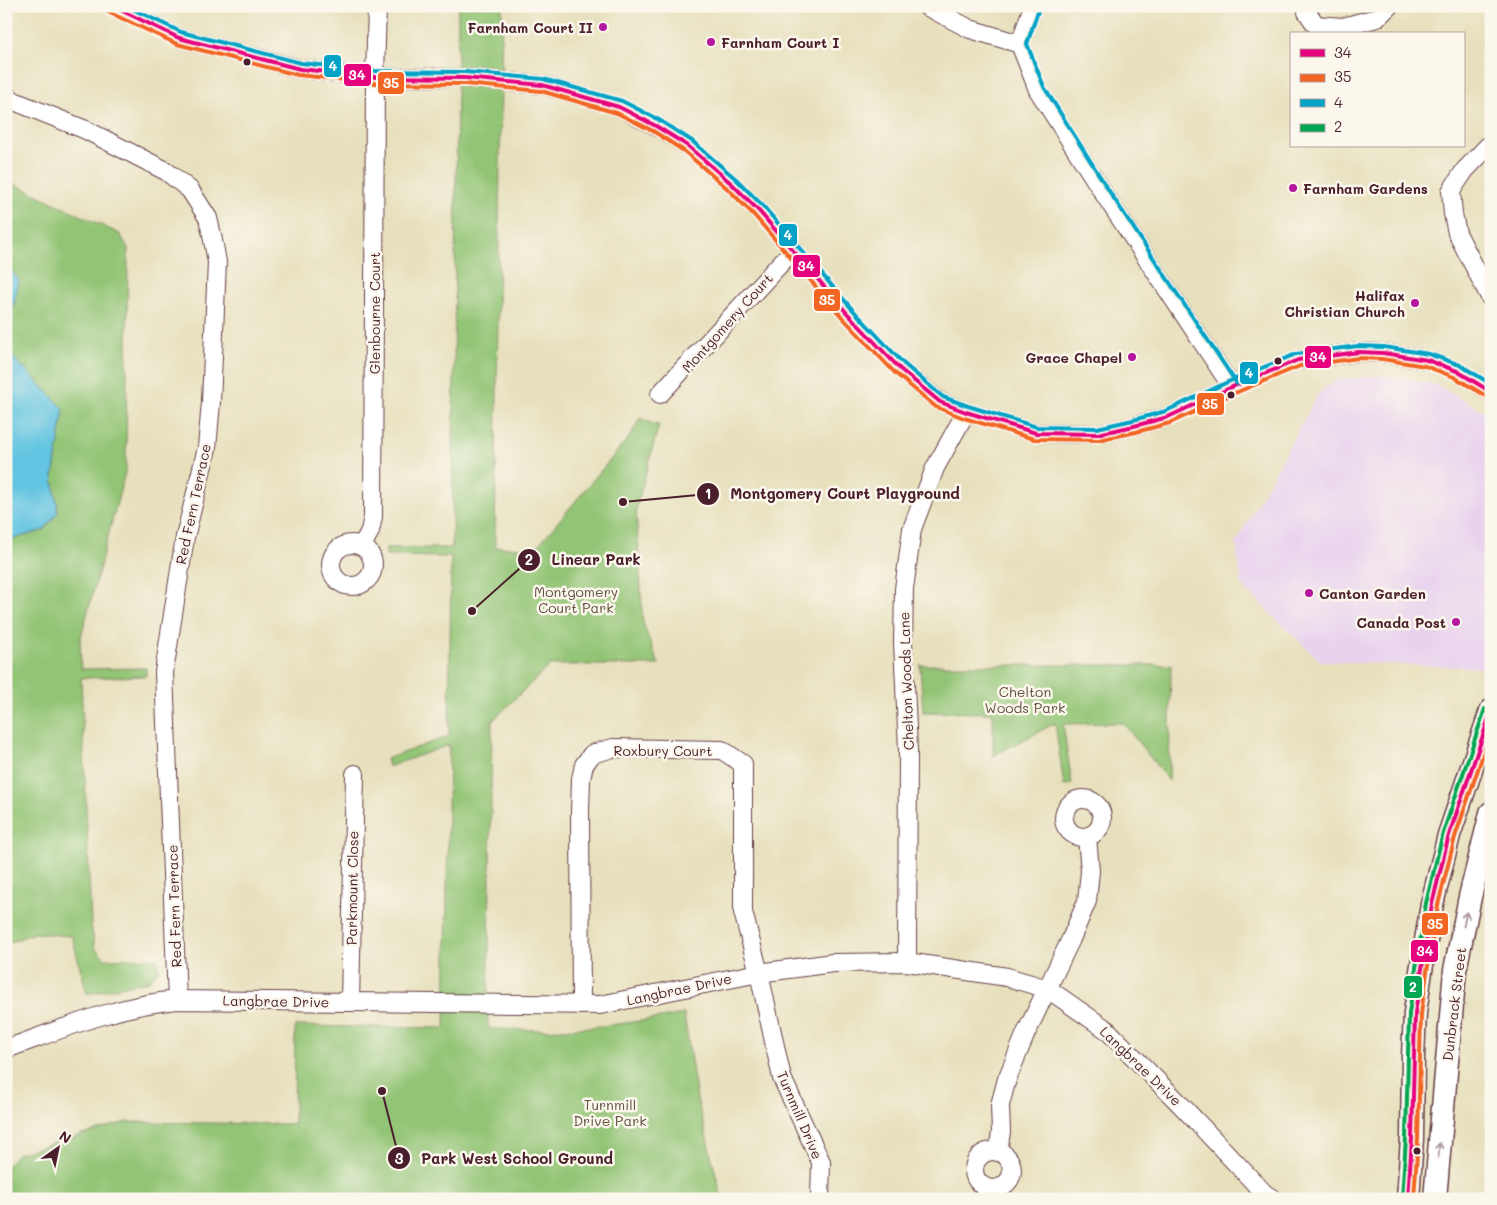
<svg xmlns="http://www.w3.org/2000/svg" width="1497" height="1205" font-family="Mali,sans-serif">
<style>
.built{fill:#e8d2ee}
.green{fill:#92c474;stroke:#6e7250}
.water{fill:#63c5e1;stroke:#567286}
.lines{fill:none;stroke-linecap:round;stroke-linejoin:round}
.minor-casing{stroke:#623c41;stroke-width:20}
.major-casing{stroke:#623c41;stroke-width:25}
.minor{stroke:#fff;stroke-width:18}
.major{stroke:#fff;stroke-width:22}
.bus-1-casing{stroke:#fbf7ec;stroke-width:8}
.bus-2-casing{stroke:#fbf7ec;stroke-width:8}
.bus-3-casing{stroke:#fbf7ec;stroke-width:8}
.bus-4-casing{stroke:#fbf7ec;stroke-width:8}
.bus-1{stroke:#e5007d;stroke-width:4}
.bus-2{stroke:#f26522;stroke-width:4}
.bus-3{stroke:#04a2c6;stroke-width:4}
.bus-4{stroke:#00a651;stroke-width:4}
.oneway{stroke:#ae9aa0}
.poi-dot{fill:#b5179e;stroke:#fbf7ec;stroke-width:2}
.bus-dot{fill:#4a1f2b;stroke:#fbf7ec;stroke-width:2}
.labels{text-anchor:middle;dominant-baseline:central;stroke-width:5;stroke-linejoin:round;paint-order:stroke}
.poi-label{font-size:14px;font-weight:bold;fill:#4a1f2b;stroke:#fbf7ec;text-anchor:end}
.street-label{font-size:14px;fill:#4a1f2b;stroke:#fbf7ec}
.park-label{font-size:14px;fill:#605141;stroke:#fbf7ec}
.leader{fill:none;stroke:#4a1f2b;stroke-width:2}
.callout-dot{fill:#4a1f2b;stroke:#fbf7ec;stroke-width:2}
.mark-label{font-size:15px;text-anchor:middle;font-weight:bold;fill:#fff}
.callout-label{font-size:15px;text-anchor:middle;font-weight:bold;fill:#4a1f2b;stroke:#fbf7ec;stroke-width:5;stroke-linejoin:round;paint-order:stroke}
.line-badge{stroke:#fbf7ec;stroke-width:2}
.badge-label{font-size:14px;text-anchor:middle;font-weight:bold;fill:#fff}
</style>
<rect width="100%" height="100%" fill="#fbf7ec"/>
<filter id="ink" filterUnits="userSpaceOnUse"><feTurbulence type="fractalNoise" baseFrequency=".02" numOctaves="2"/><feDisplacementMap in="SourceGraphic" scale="10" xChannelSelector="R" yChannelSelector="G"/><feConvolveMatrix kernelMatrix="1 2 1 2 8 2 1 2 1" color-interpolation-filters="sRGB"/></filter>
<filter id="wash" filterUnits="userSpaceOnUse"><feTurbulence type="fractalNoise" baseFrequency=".0096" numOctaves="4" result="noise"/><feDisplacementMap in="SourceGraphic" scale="20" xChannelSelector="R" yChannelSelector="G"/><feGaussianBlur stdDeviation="1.12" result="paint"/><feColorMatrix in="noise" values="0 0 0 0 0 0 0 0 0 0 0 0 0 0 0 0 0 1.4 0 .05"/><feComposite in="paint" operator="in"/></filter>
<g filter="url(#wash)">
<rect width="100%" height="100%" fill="#e7e0bd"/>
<polygon class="built" points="1384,375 1436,385 1491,415 1491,650 1482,668 1320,661 1242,586 1236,543 1318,394 1336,380"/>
<g class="green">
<path d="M458 6H502L495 547 536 548 631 435 640 418 653 424 659 425 636 509 643 623 659 665H550L492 721 488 1028C553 1034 620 1025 684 1014L697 1099 722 1199H6V1166L17 1154 126 1122 294 1124 295 1026 445 1028 449 745 388 767 386 759 449 736 451 557 386 556V548H452Z"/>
<polygon points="6,180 120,234 128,248 126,469 80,641 81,669 146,668 146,676 81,678 91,925 95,948 106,959 157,958 158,970 149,981 87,994 72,936 34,933 6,944 6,541 44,530 58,512 53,477 64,409 6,350 6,339 19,280 6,265"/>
<polygon points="920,665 1171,665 1169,781 1123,723 1063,724 1072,784 1064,786 1055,723 993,756 993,713 923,712"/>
</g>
<g class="water">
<polygon points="6,265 19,280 6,339"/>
<polygon points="6,350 64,409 53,477 58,512 44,530 6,541"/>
</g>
</g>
<g filter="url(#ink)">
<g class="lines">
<g class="minor-casing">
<g id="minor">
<polyline points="111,6 179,38 300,69 375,77 465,78 542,85 619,107 656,126 688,146 732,184 758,210 847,313 900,369 940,402 966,412 1036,433 1098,434 1134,426 1168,417 1232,387 1298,360 1359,352 1383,353 1427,360 1457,371 1491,392"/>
<polyline points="926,6 970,29 1020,44"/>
<polyline points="1033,6 1020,44 1038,90 1106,197 1232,387"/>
<polyline points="1307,6 1307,12 1316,25 1343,27 1377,18 1389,6"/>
<polyline points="6,95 14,101 86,130 166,171 190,190 208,218 212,235 217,262 211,402 207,448 185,537 164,672 177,1000"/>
<polyline points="1491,143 1465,170 1451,191 1453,214 1457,233 1491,299"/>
<polyline points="660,394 793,250"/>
<circle cx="352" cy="565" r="21"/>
<polyline points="362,546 370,531 373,517 375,77 377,6"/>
<circle cx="1083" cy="818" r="19"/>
<polyline points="907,962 908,750 903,643 904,589 912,529 935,468 966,412"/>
<polyline points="350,1002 355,774"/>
<polyline points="581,1005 580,811 581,779 584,765 592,754 613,748 722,750 743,764 743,912 759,973 782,1078 821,1162 820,1199"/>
<path d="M6 1049C62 1029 118 1005 177 1000L600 1005 759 973 833 963 907 962 1007 977 1048 989 1107 1030 1179 1103 1265 1194 1273 1199"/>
<circle cx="993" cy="1170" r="19"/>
<polyline points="998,1152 1001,1132 1000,1105 1007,1079 1026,1033 1071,939 1087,901 1090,871 1087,837"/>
</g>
</g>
<g class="major-casing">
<g id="major">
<polyline points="1408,1199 1412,1138 1413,1056 1415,1013 1421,971 1432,904 1449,835 1491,711"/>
<polyline points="1435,1199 1455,970 1470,897 1491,813"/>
</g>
</g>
<use href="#minor" class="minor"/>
<use href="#major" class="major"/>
<g class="bus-1-casing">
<g id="bus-1">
<polyline points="112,6 179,38 300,69 375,77 465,78 542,85 619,107 656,126 688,146 732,184 758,210 847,313 900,369 940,402 966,412 1036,433 1098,434 1134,426 1168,417 1232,387 1298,360 1359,352 1383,353 1427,360 1457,371 1491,392"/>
<polyline points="1408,1199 1412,1138 1415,1013 1432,904 1449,835 1491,712"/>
</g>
</g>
<g class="bus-2-casing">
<g id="bus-2">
<polyline points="108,12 177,44 298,75 374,83 465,84 541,91 617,113 653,131 684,151 728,189 753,214 842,317 895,373 936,407 964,418 1034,439 1099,440 1136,432 1170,423 1235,393 1300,366 1359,358 1382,359 1425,366 1454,377 1488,397"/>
<polyline points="1414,1199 1418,1138 1421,1014 1427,972 1438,905 1455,837 1491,731"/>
</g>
</g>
<g class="bus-3-casing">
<g id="bus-3">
<polyline points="126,6 181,32 301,63 375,71 465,72 543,79 622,101 659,120 692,141 736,179 763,206 852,309 904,364 943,397 968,406 1037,427 1097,428 1133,420 1166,411 1230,381 1296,354 1358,346 1384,347 1429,354 1460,365 1491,384"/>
<polyline points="1039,8 1027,44 1044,87 1111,194 1237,384"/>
</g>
</g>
<g class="bus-4-casing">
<polyline id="bus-4" points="1402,1199 1406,1138 1409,1013 1426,903 1443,833 1485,709"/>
</g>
<use href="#bus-1" class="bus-1"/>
<use href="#bus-2" class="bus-2"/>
<use href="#bus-3" class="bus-3"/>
<use href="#bus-4" class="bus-4"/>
</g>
<defs><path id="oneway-shaft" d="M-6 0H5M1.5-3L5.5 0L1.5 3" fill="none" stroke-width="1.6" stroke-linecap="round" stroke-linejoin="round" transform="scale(1.25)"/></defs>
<g class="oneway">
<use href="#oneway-shaft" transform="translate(1465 919) rotate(-79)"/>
<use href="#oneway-shaft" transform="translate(1439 1150) rotate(-85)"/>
</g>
</g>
<g class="poi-dot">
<circle cx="603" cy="27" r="5"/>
<circle cx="711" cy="42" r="5"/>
<circle cx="1293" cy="188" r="5"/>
<circle cx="1415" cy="303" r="5"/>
<circle cx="1132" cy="357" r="5"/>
<circle cx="1309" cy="593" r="5"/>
<circle cx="1456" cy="622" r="5"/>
</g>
<g class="bus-dot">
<circle cx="247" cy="62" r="4.5"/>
<circle cx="1278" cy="361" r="4.5"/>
<circle cx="1231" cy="395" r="4.5"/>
<circle cx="1417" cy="1151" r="4.5"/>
</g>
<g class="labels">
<g class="poi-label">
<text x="593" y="27">Farnham Court II</text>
<text x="721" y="42" text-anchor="start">Farnham Court I</text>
<text x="1303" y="188" text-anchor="start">Farnham Gardens</text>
<text x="1405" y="295">Halifax<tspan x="1405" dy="16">Christian Church</tspan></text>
<text x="1122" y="357">Grace Chapel</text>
<text x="1319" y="593" text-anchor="start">Canton Garden</text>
<text x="1446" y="622">Canada Post</text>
</g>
<g class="street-label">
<text transform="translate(374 313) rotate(-90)">Glenbourne Court</text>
<text transform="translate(727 323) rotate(-48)">Montgomery Court</text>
<text transform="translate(193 504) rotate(-78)">Red Fern Terrace</text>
<text transform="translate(906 681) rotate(-92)">Chelton Woods Lane</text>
<text x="663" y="750">Roxbury Court</text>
<text transform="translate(352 888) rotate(-89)">Parkmount Close</text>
<text transform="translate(174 906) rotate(-92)">Red Fern Terrace</text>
<text transform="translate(679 989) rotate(-12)">Langbrae Drive</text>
<text transform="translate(276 1001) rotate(1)">Langbrae Drive</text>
<text transform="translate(1454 1004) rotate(-83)">Dunbrack Street</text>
<text transform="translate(1141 1066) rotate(44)">Langbrae Drive</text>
<text transform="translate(800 1115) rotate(67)">Turnmill Drive</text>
</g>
<g class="park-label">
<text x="576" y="591">Montgomery<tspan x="576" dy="16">Court Park</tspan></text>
<text x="1025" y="691">Chelton<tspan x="1025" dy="16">Woods Park</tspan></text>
<text x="610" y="1104">Turnmill<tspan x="610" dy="16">Drive Park</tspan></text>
</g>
</g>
<path class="leader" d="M623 502L708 494M472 611L529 560M382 1091L399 1158"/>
<g class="callout-dot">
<circle cx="623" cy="502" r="5"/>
<circle cx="472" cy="611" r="5"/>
<circle cx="382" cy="1091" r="5"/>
<circle cx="708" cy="494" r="12"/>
<circle cx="529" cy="560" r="12"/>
<circle cx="399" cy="1158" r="12"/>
</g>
<g class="mark-label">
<text x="708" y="499">1</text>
<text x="529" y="565">2</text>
<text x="399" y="1164">3</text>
</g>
<g class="callout-label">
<text x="845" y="499">Montgomery Court Playground</text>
<text x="596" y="565">Linear Park</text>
<text x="517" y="1164">Park West School Ground</text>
</g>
<g class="line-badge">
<rect x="323" y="54" width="19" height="24" rx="5" fill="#04a2c6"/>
<rect x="343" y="63" width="29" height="24" rx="5" fill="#e5007d"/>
<rect x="377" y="71" width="28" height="24" rx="5" fill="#f26522"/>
<rect x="778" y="223" width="20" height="24" rx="5" fill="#04a2c6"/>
<rect x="792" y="254" width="29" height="24" rx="5" fill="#e5007d"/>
<rect x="813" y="288" width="28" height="24" rx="5" fill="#f26522"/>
<rect x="1304" y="345" width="28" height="24" rx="5" fill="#e5007d"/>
<rect x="1239" y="361" width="20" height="24" rx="5" fill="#04a2c6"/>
<rect x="1196" y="392" width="29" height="24" rx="5" fill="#f26522"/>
<rect x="1421" y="912" width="28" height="24" rx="5" fill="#f26522"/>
<rect x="1410" y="939" width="29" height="24" rx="5" fill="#e5007d"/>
<rect x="1403" y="975" width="20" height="24" rx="5" fill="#00a651"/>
</g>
<g class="badge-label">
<text x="333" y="71">4</text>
<text x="357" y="80">34</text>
<text x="391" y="88">35</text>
<text x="788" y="240">4</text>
<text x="806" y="271">34</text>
<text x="827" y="305">35</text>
<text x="1318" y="362">34</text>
<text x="1249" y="378">4</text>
<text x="1210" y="409">35</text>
<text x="1435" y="929">35</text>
<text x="1425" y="956">34</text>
<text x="1413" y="992">2</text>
</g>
<rect width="1497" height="1205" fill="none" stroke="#fbf7ec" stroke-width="25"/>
<rect x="1290" y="32" width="175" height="115" fill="#fbf7ec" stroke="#b4a19f"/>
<rect x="1300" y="49" width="25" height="8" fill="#e5007d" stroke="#b4a19f"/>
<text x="1334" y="58" font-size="15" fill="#4a1f2b">34</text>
<rect x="1300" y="74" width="25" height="8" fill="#f26522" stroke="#b4a19f"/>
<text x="1334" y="82" font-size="15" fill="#4a1f2b">35</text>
<rect x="1300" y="99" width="25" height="8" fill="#04a2c6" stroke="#b4a19f"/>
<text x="1334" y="108" font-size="15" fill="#4a1f2b">4</text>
<rect x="1300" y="124" width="25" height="8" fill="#00a651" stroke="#b4a19f"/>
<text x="1334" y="132" font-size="15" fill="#4a1f2b">2</text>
<g transform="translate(58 1148) rotate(33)" stroke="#fbf7ec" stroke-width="4" paint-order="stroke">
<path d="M0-4L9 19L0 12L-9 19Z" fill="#4a1f2b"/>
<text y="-8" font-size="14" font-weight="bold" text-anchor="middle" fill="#4a1f2b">N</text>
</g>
</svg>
